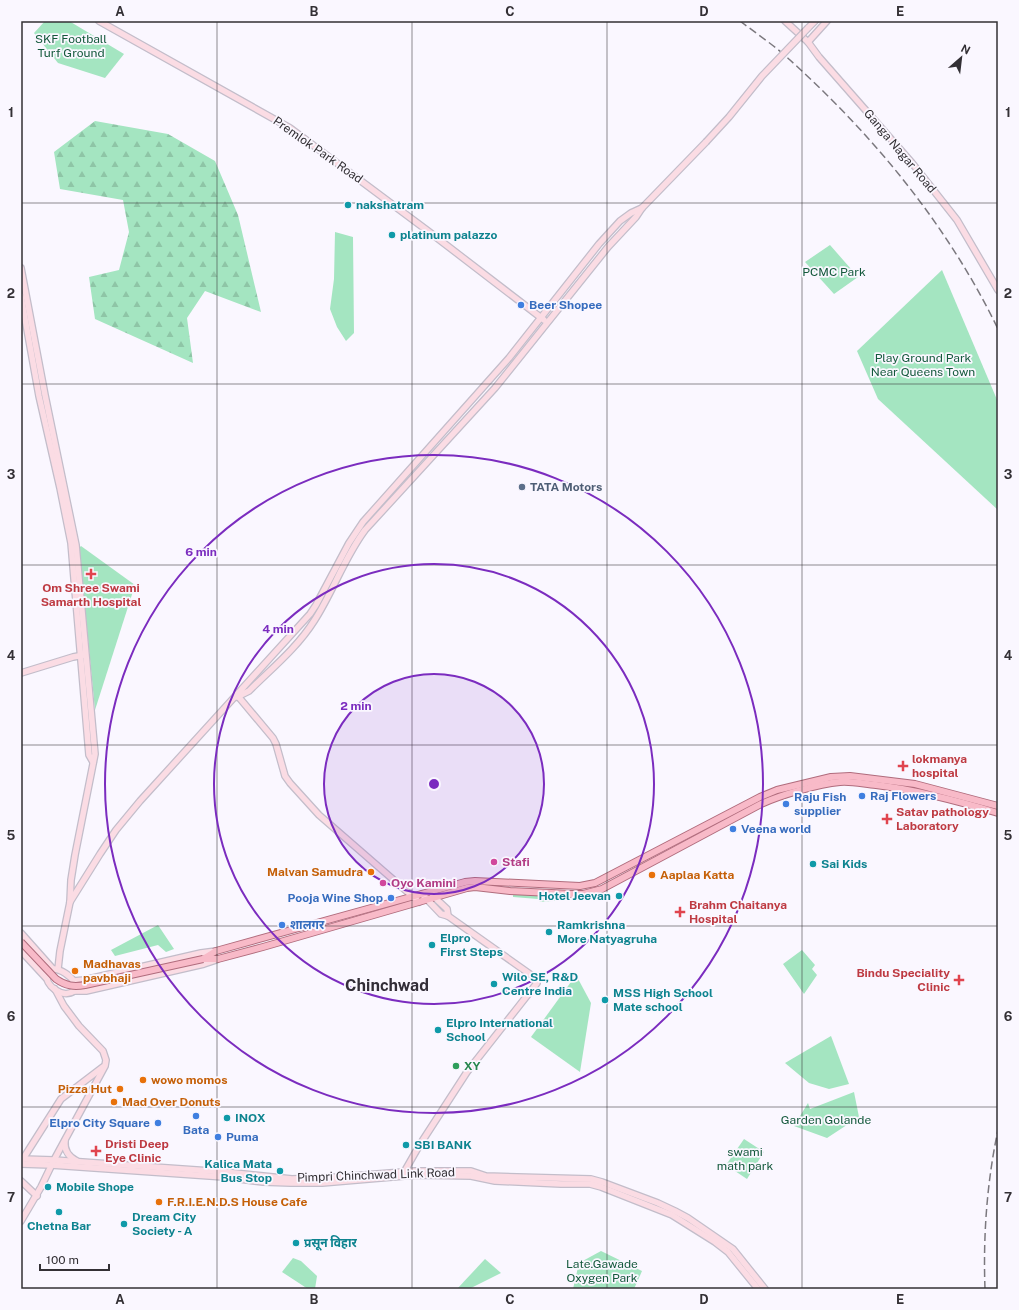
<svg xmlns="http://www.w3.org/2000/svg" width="1019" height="1310" font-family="'Public Sans','Noto Sans Devanagari',sans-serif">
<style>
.forest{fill:url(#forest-firs)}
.park{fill:#a4e5c1}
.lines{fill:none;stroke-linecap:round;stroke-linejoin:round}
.secondary-casing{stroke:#c3bdca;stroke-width:8}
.primary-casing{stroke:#b06c7d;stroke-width:8}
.secondary{stroke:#fbdce4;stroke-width:5.5}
.primary{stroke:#f8bac8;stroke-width:6}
.rail{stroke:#7b787e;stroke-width:1.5;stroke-dasharray:8 4;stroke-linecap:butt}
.secondary-bridge-casing{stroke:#c3bdca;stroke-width:8;stroke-linecap:butt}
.primary-bridge-casing{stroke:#b06c7d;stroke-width:8;stroke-linecap:butt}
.secondary-bridge{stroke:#fbdce4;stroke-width:5.5}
.primary-bridge{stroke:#f8bac8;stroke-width:6}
.grid{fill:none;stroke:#333035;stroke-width:1;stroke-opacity:0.55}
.ring{fill:none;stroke:#7b2cbf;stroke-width:2}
.culture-dot{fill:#0f9aa8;stroke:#faf7ff;stroke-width:1.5}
.shop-dot{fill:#3f7fe0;stroke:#faf7ff;stroke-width:1.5}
.service-dot{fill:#5c6f8a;stroke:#faf7ff;stroke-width:1.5}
.health-dot{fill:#e0444e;stroke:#faf7ff;stroke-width:1.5}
.hotel-dot{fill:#d1479c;stroke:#faf7ff;stroke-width:1.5}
.food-dot{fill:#e8710a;stroke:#faf7ff;stroke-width:1.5}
.leisure-dot{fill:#2e9e5b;stroke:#faf7ff;stroke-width:1.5}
.labels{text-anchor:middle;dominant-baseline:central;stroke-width:3.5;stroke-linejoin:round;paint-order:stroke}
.park-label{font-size:12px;fill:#14593c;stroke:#faf7ff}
.street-label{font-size:12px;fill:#333035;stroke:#faf7ff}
.culture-label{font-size:12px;font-weight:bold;fill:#0d838f;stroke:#faf7ff;text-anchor:start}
.shop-label{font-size:12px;font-weight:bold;fill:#366cbe;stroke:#faf7ff;text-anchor:start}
.service-label{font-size:12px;font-weight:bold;fill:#4e5e75;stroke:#faf7ff;text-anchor:start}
.health-label{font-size:12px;font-weight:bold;fill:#be3a42;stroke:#faf7ff;text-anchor:start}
.hotel-label{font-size:12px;font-weight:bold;fill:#b23c85;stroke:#faf7ff;text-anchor:start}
.food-label{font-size:12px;font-weight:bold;fill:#c56008;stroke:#faf7ff;text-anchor:start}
.leisure-label{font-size:12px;font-weight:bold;fill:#27864d;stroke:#faf7ff;text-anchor:start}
.district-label{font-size:16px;font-weight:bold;fill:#322d37;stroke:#faf7ff}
.centre{fill:#7b2cbf;stroke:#faf7ff;stroke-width:2}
.ring-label{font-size:12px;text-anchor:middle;font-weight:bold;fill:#7b2cbf;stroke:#faf7ff;stroke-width:3.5;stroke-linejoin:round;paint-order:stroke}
.neatline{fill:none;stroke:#333035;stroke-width:1.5}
.grid-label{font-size:13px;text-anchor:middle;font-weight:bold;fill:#333035}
</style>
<defs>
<pattern id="forest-firs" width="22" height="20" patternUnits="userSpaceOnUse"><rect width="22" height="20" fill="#a4e5c1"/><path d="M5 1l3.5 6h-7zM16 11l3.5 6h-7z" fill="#8ec5a6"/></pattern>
</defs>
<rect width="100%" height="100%" fill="#faf7ff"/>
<polygon class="forest" points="95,121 168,134 215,161 238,215 261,312 205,291 187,318 193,363 95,319 89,277 119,270 129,232 123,200 60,189 54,152"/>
<g class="park">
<polygon points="45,21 69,21 124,54 105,78 58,63 34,33"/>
<polygon points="335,232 353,237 354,333 346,341 337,327 330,309 334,279"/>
<polygon points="830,245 858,277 834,294 805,262"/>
<polygon points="942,270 998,402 998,510 878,399 857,351"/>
<polygon points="81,546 135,585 95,710 79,548"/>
<polygon points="601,889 606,897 540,902 538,899 513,897 513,892 583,894"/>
<polygon points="158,925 174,949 166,952 158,945 115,956 111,950"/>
<polygon points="802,950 815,965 812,969 817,975 804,994 783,964"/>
<polygon points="576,975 591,1003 580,1072 531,1037"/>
<polygon points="831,1036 849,1084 829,1089 809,1083 785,1063"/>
<polygon points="854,1092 859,1117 827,1138 794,1126 808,1103 810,1109"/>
<polygon points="744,1139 764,1152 747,1179 726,1165"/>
<polygon points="601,1251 642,1271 634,1289 573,1289 579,1263"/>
<polygon points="293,1258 301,1261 317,1276 315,1289 308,1289 282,1272"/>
<polygon points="485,1259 501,1273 469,1289 457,1289"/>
</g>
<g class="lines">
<g class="secondary-casing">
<g id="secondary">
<polyline points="99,21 290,128 428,231 544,320"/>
<polyline points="785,21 808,42 819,57 912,163 957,220 998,290"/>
<polyline points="808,28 815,21"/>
<polyline points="808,42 827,21"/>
<polyline points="21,268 45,395 76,545 95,754 75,855 71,880 70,902 60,951 58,969"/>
<polyline points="21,296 39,396 60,488 71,543 89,755 93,762"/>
<polyline points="21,673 73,657 84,655"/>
<polyline points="237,695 273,738 276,744 285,776 290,783 319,815 419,902"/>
<path d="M237 697 249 691C271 669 297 648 314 621 333 592 344 558 365 530L495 388 608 247 636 217 642 208 706 142"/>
<polyline points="433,896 447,909 448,916"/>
<polyline points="70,902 100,854 116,830 140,801 310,614 316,605 349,543 363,522 509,358 599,244 620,221 631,213 642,208"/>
<polyline points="21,933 53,969"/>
<polyline points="21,951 46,978"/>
<path d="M53 969C61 969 71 976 75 983L74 991C63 999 44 986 47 973Z"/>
<polyline points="74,981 84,980 201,953 216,951"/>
<polyline points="74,991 86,991 204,964 216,960"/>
<path d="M65 1141C64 1150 69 1157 77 1161"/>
<polyline points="22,1159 54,1160 225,1172 292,1179 339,1177 415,1171 471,1171 486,1176 591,1179 602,1182 658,1203 675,1211 688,1218 733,1249 765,1289"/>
<polyline points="21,1162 61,1099 103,1067"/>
<polyline points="21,1164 51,1165 224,1177 263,1182 291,1183 322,1183 416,1175 471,1176 495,1181 561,1184 590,1184 601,1187 672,1215 715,1242 728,1252 758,1289"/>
<polyline points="403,1174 419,1146 467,1072 537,983 534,977 448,916 441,914 422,894"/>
<polyline points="21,1181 37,1196"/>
<polyline points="21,1221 41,1187 54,1160 105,1066 106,1060 103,1051 79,1026 64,1006 55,989"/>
</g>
</g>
<g class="primary-casing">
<g id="primary">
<polyline points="203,959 216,951 465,882 475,881 580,886 595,883 760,797 777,790 831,777 850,776 915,784 998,806"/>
<path d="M204 959H218L263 947 467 888 475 887 510 891 572 894H583L602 889 761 804C781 795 818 784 840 782 852 781 864 784 876 785 918 790 958 801 998 813"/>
</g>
</g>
<use href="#secondary" class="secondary"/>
<use href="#primary" class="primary"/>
<g class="rail">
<path d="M740 21C757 34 775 46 790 60 875 137 948 226 998 329"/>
<path d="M985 1289C983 1236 987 1181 998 1130"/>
</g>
<g class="secondary-bridge-casing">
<polyline id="secondary-bridge" points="706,142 729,117 762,76 808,28"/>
</g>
<g class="primary-bridge-casing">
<path id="primary-bridge" d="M21 942 56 979C66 986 74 987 85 985L203 959"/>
</g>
<use href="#secondary-bridge" class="secondary-bridge"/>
<use href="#primary-bridge" class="primary-bridge"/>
</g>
<path class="grid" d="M217 21V1289M412 21V1289M607 21V1289M802 21V1289M21 203H998M21 384H998M21 565H998M21 745H998M21 926H998M21 1107H998"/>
<circle cx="434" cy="784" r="110" fill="#7b2cbf" fill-opacity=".12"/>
<g class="ring">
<circle cx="434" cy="784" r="110"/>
<circle cx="434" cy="784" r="220"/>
<circle cx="434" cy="784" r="329"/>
</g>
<g class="culture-dot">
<circle cx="348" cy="205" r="4"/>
<circle cx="392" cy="235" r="4"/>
<circle cx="813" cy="864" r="4"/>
<circle cx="619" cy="896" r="4"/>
<circle cx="549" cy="932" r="4"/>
<circle cx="432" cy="945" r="4"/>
<circle cx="494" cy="984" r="4"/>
<circle cx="605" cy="1000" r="4"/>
<circle cx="438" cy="1030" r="4"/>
<circle cx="227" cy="1118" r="4"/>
<circle cx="406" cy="1145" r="4"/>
<circle cx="280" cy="1171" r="4"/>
<circle cx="48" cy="1187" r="4"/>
<circle cx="59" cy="1212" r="4"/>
<circle cx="124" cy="1224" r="4"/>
<circle cx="296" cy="1243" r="4"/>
</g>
<g class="shop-dot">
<circle cx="521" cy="305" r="4"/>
<circle cx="862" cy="796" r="4"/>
<circle cx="786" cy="804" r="4"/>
<circle cx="733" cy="829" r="4"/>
<circle cx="391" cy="898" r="4"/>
<circle cx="282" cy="925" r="4"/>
<circle cx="196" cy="1116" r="4"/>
<circle cx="158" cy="1123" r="4"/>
<circle cx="218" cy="1137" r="4"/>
</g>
<circle class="service-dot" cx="522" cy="487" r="4"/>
<g class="health-dot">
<path d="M89 568h4v4h4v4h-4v4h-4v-4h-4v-4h4z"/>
<path d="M901 760h4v4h4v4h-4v4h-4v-4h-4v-4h4z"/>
<path d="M885 813h4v4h4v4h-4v4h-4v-4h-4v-4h4z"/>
<path d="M678 906h4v4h4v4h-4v4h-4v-4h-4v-4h4z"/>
<path d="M957 974h4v4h4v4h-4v4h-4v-4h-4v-4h4z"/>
<path d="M94 1145h4v4h4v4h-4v4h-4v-4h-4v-4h4z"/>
</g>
<g class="hotel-dot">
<circle cx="494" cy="862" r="4"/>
<circle cx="383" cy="883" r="4"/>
</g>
<g class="food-dot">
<circle cx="371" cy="872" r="4"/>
<circle cx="652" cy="875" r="4"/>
<circle cx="75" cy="971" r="4"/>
<circle cx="143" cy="1080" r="4"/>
<circle cx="120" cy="1089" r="4"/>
<circle cx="114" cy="1102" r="4"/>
<circle cx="159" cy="1202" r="4"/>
</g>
<circle class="leisure-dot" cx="456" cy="1066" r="4"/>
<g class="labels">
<g class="park-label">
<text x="71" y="39">SKF Football<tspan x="71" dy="14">Turf Ground</tspan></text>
<text x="834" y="272">PCMC Park</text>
<text x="923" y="358">Play Ground Park<tspan x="923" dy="14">Near Queens Town</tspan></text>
<text x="826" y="1120">Garden Golande</text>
<text x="745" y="1152">swami<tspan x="745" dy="14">math park</tspan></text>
<text x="602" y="1264">Late.Gawade<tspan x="602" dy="14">Oxygen Park</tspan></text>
</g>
<g class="street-label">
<text transform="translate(318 150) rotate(35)">Premlok Park Road</text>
<text transform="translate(900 151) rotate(50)">Ganga Nagar Road</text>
<text transform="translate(376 1175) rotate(-2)">Pimpri Chinchwad Link Road</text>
</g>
<g class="culture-label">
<text x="356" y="205">nakshatram</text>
<text x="400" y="235">platinum palazzo</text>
<text x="821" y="864">Sai Kids</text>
<text x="611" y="896" text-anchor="end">Hotel Jeevan</text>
<text x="557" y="925">Ramkrishna<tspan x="557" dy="14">More Natyagruha</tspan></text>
<text x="440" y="938">Elpro<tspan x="440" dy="14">First Steps</tspan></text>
<text x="502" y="977">Wilo SE, R&amp;D<tspan x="502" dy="14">Centre India</tspan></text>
<text x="613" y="993">MSS High School<tspan x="613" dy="14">Mate school</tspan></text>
<text x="446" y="1023">Elpro International<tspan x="446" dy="14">School</tspan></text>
<text x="235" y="1118">INOX</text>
<text x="414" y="1145">SBI BANK</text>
<text x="272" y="1164" text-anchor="end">Kalica Mata<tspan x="272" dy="14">Bus Stop</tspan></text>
<text x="56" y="1187">Mobile Shope</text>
<text x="132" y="1217">Dream City<tspan x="132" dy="14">Society - A</tspan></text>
<text x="59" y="1226" text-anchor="middle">Chetna Bar</text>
<text x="304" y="1243">प्रसून विहार</text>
</g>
<g class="shop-label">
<text x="529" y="305">Beer Shopee</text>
<text x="870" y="796">Raj Flowers</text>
<text x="794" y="797">Raju Fish<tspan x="794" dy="14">supplier</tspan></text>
<text x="741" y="829">Veena world</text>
<text x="383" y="898" text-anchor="end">Pooja Wine Shop</text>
<text x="290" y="925">शालगर</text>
<text x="150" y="1123" text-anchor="end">Elpro City Square</text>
<text x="196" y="1130" text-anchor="middle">Bata</text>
<text x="226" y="1137">Puma</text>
</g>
<g class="service-label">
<text x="530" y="487">TATA Motors</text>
</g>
<g class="health-label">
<text x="91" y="588" text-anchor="middle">Om Shree Swami<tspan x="91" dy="14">Samarth Hospital</tspan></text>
<text x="912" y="759">lokmanya<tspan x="912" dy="14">hospital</tspan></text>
<text x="896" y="812">Satav pathology<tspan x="896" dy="14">Laboratory</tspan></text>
<text x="689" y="905">Brahm Chaitanya<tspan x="689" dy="14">Hospital</tspan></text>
<text x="950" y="973" text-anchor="end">Bindu Speciality<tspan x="950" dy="14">Clinic</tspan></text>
<text x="105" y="1144">Dristi Deep<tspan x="105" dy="14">Eye Clinic</tspan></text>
</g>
<g class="hotel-label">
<text x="502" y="862">Stafi</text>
<text x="391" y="883">Oyo Kamini</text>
</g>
<g class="food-label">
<text x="363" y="872" text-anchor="end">Malvan Samudra</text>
<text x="660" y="875">Aaplaa Katta</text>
<text x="83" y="964">Madhavas<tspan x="83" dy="14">pavbhaji</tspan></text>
<text x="151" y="1080">wowo momos</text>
<text x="112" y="1089" text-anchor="end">Pizza Hut</text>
<text x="122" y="1102">Mad Over Donuts</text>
<text x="167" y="1202">F.R.I.E.N.D.S House Cafe</text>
</g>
<g class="leisure-label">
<text x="464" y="1066">XY</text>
</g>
<g class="district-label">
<text x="387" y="985">Chinchwad</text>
</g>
</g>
<circle cx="434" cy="784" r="6" class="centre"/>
<g class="ring-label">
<text x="201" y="556">6 min</text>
<text x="278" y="633">4 min</text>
<text x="356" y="710">2 min</text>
</g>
<rect width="1019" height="1310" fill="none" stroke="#faf7ff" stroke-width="44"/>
<g transform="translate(961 58) rotate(28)" stroke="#faf7ff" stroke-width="3" paint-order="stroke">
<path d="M0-3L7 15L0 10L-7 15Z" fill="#333035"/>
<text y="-6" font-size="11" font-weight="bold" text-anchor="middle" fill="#333035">N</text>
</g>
<path d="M40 1264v6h69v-6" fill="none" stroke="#333035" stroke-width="2"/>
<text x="46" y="1264" font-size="12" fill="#333035" stroke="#faf7ff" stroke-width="3" paint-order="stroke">100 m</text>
<rect x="22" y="22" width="975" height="1266" class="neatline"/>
<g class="grid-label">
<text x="120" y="16">A</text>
<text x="314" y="16">B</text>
<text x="510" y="16">C</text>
<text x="704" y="16">D</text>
<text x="900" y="16">E</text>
<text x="11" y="117">1</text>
<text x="1008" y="117">1</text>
<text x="11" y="298">2</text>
<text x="1008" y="298">2</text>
<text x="11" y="479">3</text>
<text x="1008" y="479">3</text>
<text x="11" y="660">4</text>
<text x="1008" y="660">4</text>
<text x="11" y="840">5</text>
<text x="1008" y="840">5</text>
<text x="11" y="1021">6</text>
<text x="1008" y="1021">6</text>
<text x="11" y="1202">7</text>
<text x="1008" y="1202">7</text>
<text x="120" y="1304">A</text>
<text x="314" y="1304">B</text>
<text x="510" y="1304">C</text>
<text x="704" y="1304">D</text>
<text x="900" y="1304">E</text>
</g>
</svg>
